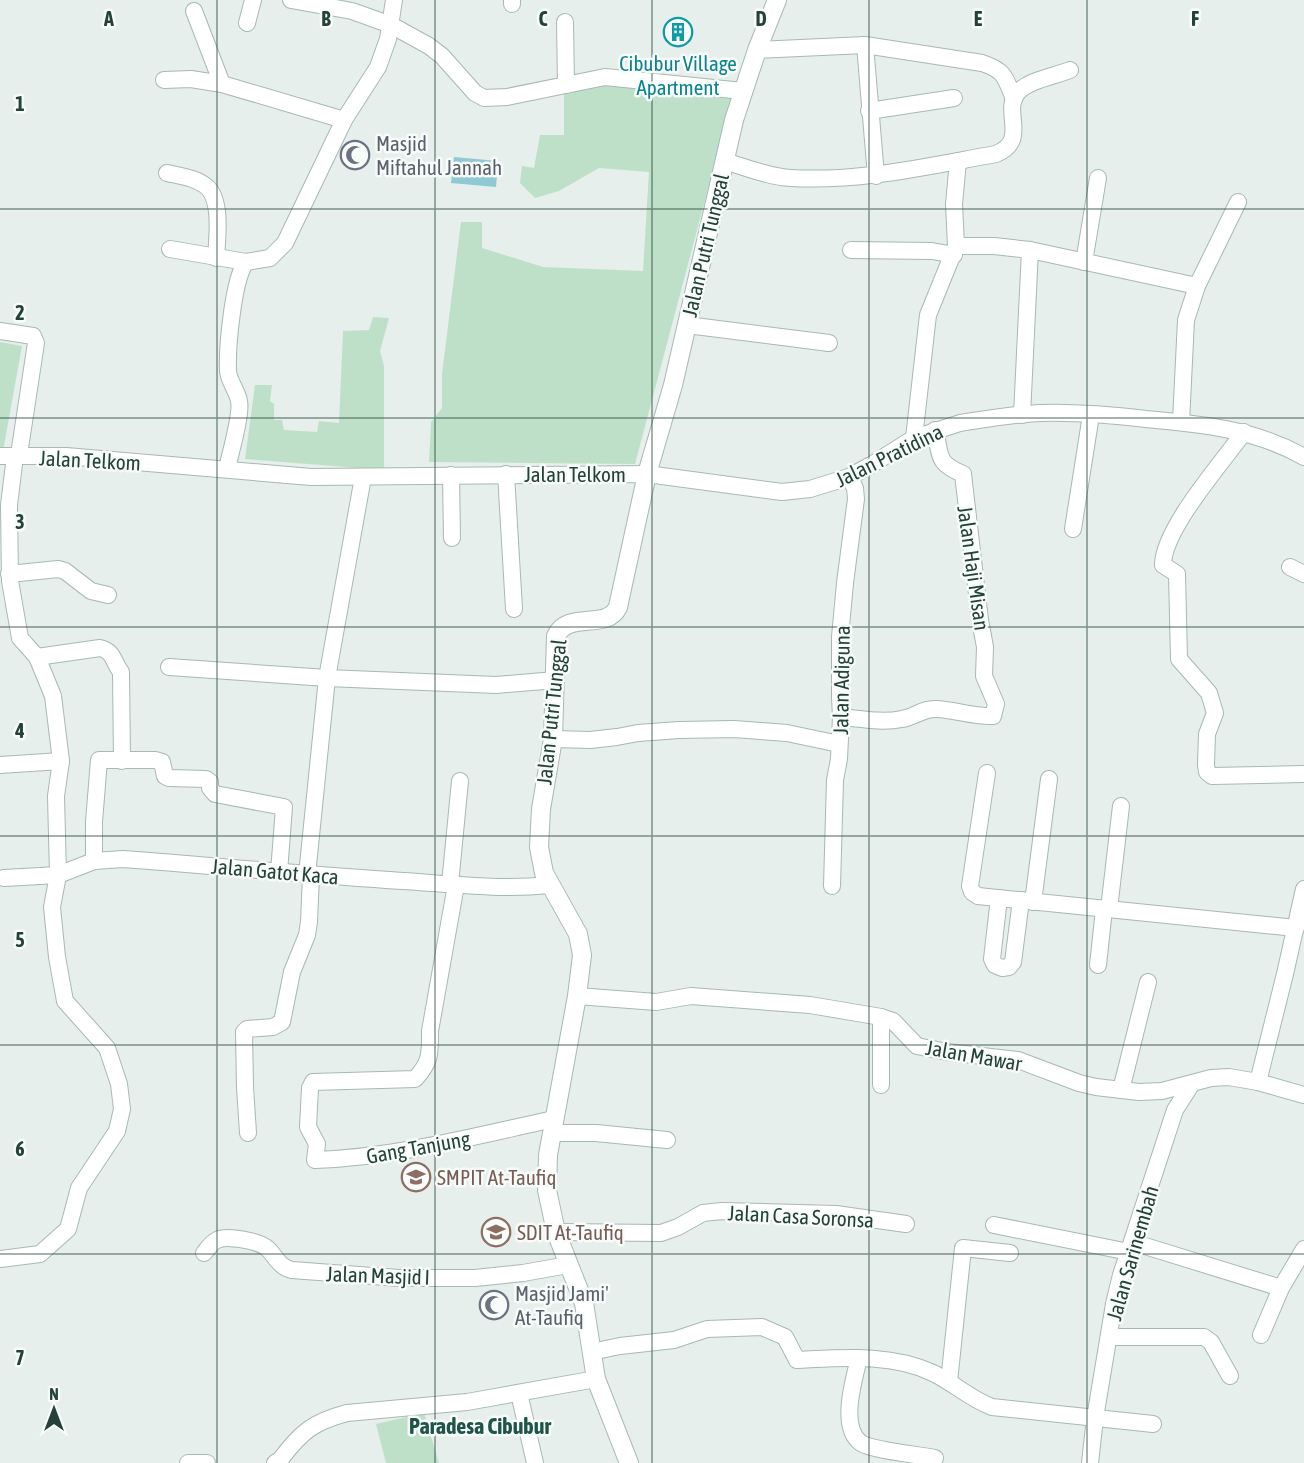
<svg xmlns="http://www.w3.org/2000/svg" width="1304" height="1463" font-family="'Asap Condensed',sans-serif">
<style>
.green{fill:#bfe0c8}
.water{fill:#8ec9d4}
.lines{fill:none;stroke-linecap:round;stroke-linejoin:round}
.minor-casing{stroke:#a8b8b2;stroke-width:18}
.tertiary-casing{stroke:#a8b8b2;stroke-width:20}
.minor{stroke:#fff;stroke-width:16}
.tertiary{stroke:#fff;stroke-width:18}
.grid{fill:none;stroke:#24423a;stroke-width:1.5;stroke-opacity:0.55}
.labels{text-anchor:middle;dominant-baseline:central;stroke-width:5;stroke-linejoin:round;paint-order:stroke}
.culture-label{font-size:21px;fill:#0d838f;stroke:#f7fbf9}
.worship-label{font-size:21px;fill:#5b616d;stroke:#f7fbf9;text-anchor:start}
.street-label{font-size:21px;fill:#24423a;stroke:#f7fbf9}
.education-label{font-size:21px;fill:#785e54;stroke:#f7fbf9;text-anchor:start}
.neighbourhood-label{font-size:22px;font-weight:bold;fill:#1f5548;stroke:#f7fbf9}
.grid-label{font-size:20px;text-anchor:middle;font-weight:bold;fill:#24423a;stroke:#f7fbf9;stroke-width:5;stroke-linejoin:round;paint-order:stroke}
</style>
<rect width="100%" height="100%" fill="#e6efeb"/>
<g class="green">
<polygon points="564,84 734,91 635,464 429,462 431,422 442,408 442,374 461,222 482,222 482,248 543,267 643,271 649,172 599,168 559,191 535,198 520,183 522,166 534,168 540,135 564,135"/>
<polygon points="373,317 389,318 380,351 384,366 384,470 245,459 255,385 272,385 270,401 274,404 274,420 282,420 284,430 317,432 319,421 339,423 343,331 369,330"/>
<polygon points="0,342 22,346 3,451 0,450"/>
<polygon points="424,1413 439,1463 386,1463 376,1424"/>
</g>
<polygon class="water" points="454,157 498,161 496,187 451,183"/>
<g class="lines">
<g class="minor-casing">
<g id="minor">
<polyline points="291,0 352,11 391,25 429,46 442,56 475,93 484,98 507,97 605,77 743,91"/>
<polyline points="512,4 512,0"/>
<polyline points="194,11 222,84"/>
<polyline points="565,22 566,85"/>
<polyline points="247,23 253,0"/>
<polyline points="865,45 876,176"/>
<path d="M757 50 865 45 982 63C1006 71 1005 78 1014 99"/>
<polyline points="164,80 191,79 222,84 344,120"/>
<polyline points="869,111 954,98"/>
<path d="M724 161C745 167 769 177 791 178 861 182 928 166 996 154 1030 140 1001 111 1018 92 1029 80 1055 76 1070 70"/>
<path d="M167 173C180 176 198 178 208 188 222 202 217 239 216 258"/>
<polyline points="956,246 994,246 1030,250 1197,286"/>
<polyline points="170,249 246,262"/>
<polyline points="851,250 932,251 954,255"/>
<polyline points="1084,262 1098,178"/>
<polyline points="687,325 829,343"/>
<polyline points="0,331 33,336 36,343 20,448 21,456"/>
<polyline points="1022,415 1030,250"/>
<polyline points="1181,422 1186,320 1197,286 1238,202"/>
<path d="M1244 432C1222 463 1163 529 1163 565L1177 574 1179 659 1209 693 1215 713 1207 734 1206 765 1207 772 1212 776 1304 774"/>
<polyline points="914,438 928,315 956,246 954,204 958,161"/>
<polyline points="0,456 15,456"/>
<path d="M227 469C230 454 242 414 239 401 237 390 229 382 228 371 227 348 233 279 246 262L270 258 285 243 344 120 378 67 388 39 394 0"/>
<polyline points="506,474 514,609"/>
<polyline points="451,475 452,538"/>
<polyline points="363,477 327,678 496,685 556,680"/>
<polyline points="1073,529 1091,415"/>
<polyline points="1290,567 1304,574"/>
<polyline points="9,574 58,569 65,571 91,591 108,595"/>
<path d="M37 657 100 648C114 651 113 662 121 672L122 761"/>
<polyline points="169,667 327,678 307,875"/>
<path d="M841 717C862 719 882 723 902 719 915 717 923 708 937 709 956 710 974 717 993 716L996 704 984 676 985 647 980 620 963 474C936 463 941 456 935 430"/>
<polyline points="553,739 590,740 617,737 638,733 679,730 734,729 787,733 839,744"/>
<polyline points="0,765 61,761"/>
<polyline points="987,773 970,886 972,892 978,896 1296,928"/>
<polyline points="94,861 94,822 99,760 155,760 162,762 165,776 169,778 206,779 210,782 210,788 215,794 284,807 279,872"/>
<path d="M4 878 58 875 94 861 123 859C216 866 309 875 403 881 451 884 501 890 549 885"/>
<polyline points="450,884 460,781"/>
<path d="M456 885 430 1031C430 1053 431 1062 415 1079L313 1082 310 1088 308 1127 317 1144 315 1160C397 1157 475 1136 554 1119"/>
<polyline points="832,886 835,780 839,759 841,717 840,697 840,637 845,583 856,499 855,488 849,477"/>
<polyline points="999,898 992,959 995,965 1002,968 1009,967 1013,962 1021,900"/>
<polyline points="1033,902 1049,779"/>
<polyline points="1109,909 1121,806"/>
<polyline points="1098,965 1104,909"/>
<polyline points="577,996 656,1002 691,996 810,1005 881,1017 893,1021 917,1046 947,1052 1018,1060 1079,1083 1096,1087 1139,1092 1162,1091 1211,1078 1229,1077 1258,1082 1304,1095"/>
<polyline points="1258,1082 1285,974 1304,889"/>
<polyline points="881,1085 881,1017"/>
<polyline points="1121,1090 1148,982"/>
<polyline points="248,1133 245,1087 244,1032 247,1029 273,1027 282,1022 292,972 307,935 309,922 311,875"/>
<polyline points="552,1133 596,1133 667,1140"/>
<polyline points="994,1225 1129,1252"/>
<polyline points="556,1232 661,1233 678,1227 703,1213 722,1211 836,1214 906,1224"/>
<polyline points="1132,1242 1281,1288"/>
<path d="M204 1253C208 1248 212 1242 217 1240 227 1235 260 1241 268 1249 276 1257 280 1268 292 1270L399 1278H475L523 1273 568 1265"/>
<path d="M0 1259 40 1254 68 1229 79 1188 117 1131 122 1109 119 1084 107 1048 65 1001 57 957 52 907 58 875 56 796 61 761 53 696 37 657 20 638 10 581 9 505 15 456H66L311 477 647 474 782 492 810 489 849 477 871 465 914 438 960 423C986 419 1014 414 1041 413 1076 412 1112 415 1146 419 1201 424 1255 429 1304 457"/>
<polyline points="1261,1335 1281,1288 1304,1249"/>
<polyline points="1110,1337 1204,1337 1211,1342 1230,1376"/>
<path d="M591 1352 620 1346 674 1340 707 1329 762 1327 785 1337 797 1360C841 1358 891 1353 933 1373 954 1383 970 1399 992 1407L1153 1424"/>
<path d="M859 1358C854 1380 839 1427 861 1443 871 1450 920 1455 935 1458"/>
<polyline points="949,1382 963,1248 1010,1253"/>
<polyline points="519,1393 535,1463"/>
<polyline points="188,1463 207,1463"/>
<path d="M275 1463 280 1460C301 1432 313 1422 347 1413L467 1402 596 1379"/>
<polyline points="1090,1463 1095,1418 1114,1304 1121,1275 1175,1110 1191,1085"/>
</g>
</g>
<g class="tertiary-casing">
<path id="tertiary" d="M629 1463 596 1379 584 1303 556 1232 547 1190 548 1155 577 996 582 955 578 934 544 873 539 847 541 809 553 739 556 636C568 610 607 631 618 607L647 474 673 385 734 120 757 50 777 0"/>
</g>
<use href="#minor" class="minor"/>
<use href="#tertiary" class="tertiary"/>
</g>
<path class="grid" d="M217 0V1463M435 0V1463M652 0V1463M869 0V1463M1087 0V1463M0 209H1304M0 418H1304M0 627H1304M0 836H1304M0 1045H1304M0 1254H1304"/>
<defs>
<g id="building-ring" transform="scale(1.5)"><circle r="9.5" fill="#f7fbf9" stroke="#0f9aa8" stroke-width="1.5"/><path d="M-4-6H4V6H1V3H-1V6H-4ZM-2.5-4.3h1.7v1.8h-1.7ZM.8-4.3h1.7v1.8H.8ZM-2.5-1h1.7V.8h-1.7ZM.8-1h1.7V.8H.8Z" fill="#0f9aa8"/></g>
<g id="mosque-ring" transform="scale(1.5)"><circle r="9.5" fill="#f7fbf9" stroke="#6b7280" stroke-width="1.5"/><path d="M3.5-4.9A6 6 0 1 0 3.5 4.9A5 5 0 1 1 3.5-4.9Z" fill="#6b7280"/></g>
<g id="school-ring" transform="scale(1.5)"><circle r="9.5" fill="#f7fbf9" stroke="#8d6e63" stroke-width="1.5"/><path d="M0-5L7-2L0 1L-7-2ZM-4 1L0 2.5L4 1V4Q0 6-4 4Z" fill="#8d6e63"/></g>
</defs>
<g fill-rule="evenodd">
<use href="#building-ring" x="678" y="32"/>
<use href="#mosque-ring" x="355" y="155"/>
<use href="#school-ring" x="416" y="1177"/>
<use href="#school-ring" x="496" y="1232"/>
<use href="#mosque-ring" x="494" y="1305"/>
</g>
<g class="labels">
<g class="culture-label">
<text x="678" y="63">Cibubur Village<tspan x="678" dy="24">Apartment</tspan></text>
</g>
<g class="worship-label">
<text x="376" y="143">Masjid<tspan x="376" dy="24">Miftahul Jannah</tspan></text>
<text x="515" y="1293">Masjid Jami'<tspan x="515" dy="24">At-Taufiq</tspan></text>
</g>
<g class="street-label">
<text transform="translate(705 245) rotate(-77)">Jalan Putri Tunggal</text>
<text transform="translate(889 455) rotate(-26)">Jalan Pratidina</text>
<text transform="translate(90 460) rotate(3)">Jalan Telkom</text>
<text x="575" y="474">Jalan Telkom</text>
<text transform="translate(974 568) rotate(82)">Jalan Haji Misan</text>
<text transform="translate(841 680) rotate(-89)">Jalan Adiguna</text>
<text transform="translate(551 712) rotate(-84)">Jalan Putri Tunggal</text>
<text transform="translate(275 871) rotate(5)">Jalan Gatot Kaca</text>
<text transform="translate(974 1055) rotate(10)">Jalan Mawar</text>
<text transform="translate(418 1147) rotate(-10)">Gang Tanjung</text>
<text transform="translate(801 1216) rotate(3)">Jalan Casa Soronsa</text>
<text transform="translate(1132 1253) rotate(-74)">Jalan Sarinembah</text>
<text transform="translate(378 1275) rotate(2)">Jalan Masjid I</text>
</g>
<g class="education-label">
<text x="437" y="1177">SMPIT At-Taufiq</text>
<text x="517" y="1232">SDIT At-Taufiq</text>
</g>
<g class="neighbourhood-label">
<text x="480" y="1426">Paradesa Cibubur</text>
</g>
</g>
<g class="grid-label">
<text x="109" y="26">A</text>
<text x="326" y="26">B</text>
<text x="543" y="26">C</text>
<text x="761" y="26">D</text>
<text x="978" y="26">E</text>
<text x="1195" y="26">F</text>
<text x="20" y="111">1</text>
<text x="20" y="320">2</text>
<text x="20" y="529">3</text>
<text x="20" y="738">4</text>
<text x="20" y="947">5</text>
<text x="20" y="1156">6</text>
<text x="20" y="1365">7</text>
</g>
<g transform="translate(54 1409)" stroke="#f7fbf9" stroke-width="4.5" paint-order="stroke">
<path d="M0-4.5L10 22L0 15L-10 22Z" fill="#24423a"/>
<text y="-9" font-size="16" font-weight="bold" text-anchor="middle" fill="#24423a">N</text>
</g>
</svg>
